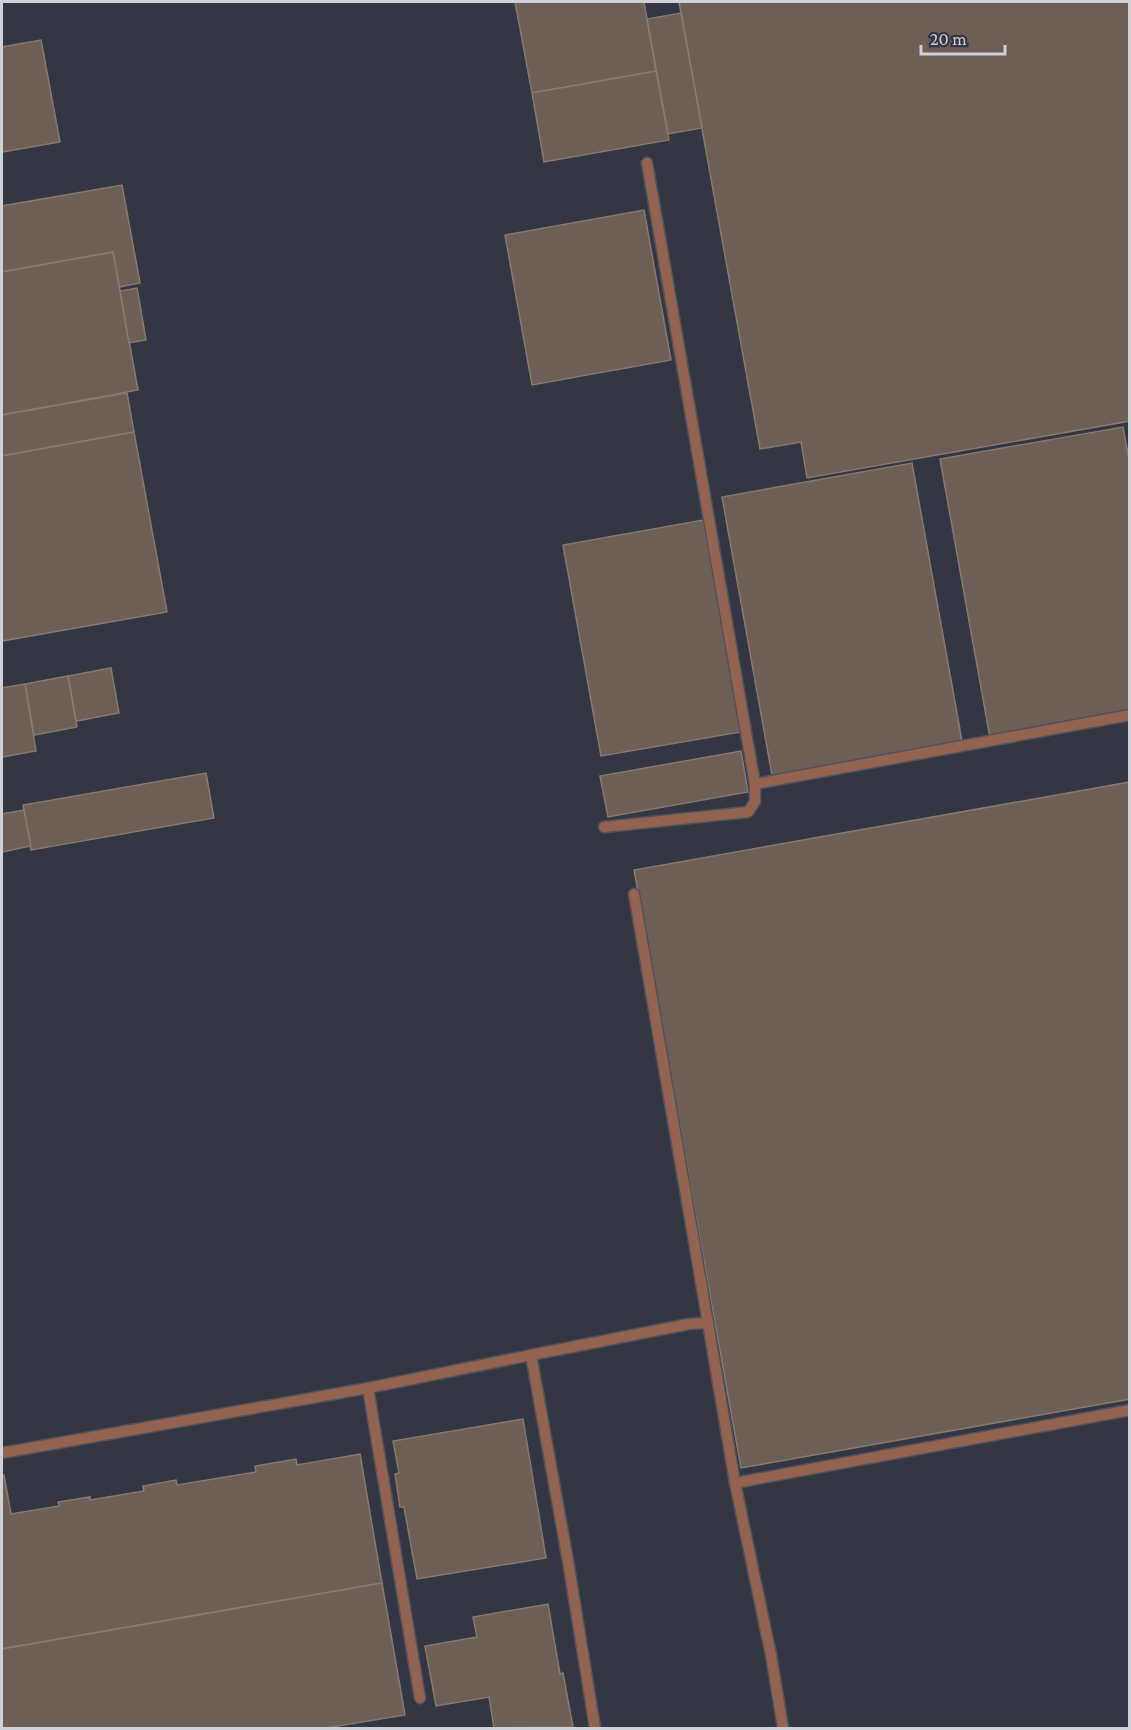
<svg xmlns="http://www.w3.org/2000/svg" width="1131" height="1730" font-family="'Crimson Pro',serif">
<style>
.building{fill:#6d5f56;stroke:#87796f;stroke-width:1.5}
.lines{fill:none;stroke-linecap:round;stroke-linejoin:round}
.service-casing{stroke:#50535e;stroke-width:13}
.service{stroke:#94634f;stroke-width:10}
</style>
<rect width="100%" height="100%" fill="#343743"/>
<g class="building">
<polygon points="515,2 644,2 656,71 532,93"/>
<polygon points="679,2 1130,2 1130,421 807,478 801,442 760,449"/>
<polygon points="681,13 702,128 668,134 647,19"/>
<polygon points="41,40 60,142 2,152 2,47"/>
<polygon points="656,71 669,140 544,162 532,93"/>
<polygon points="122,185 140,283 119,287 113,252 2,272 2,206"/>
<polygon points="644,210 671,360 532,385 505,235"/>
<polygon points="113,252 138,390 2,415 2,272"/>
<polygon points="137,288 146,340 129,343 120,291"/>
<polygon points="127,393 134,432 2,456 2,415"/>
<polygon points="1123,427 1130,465 1130,714 990,738 940,459"/>
<polygon points="134,432 167,612 2,641 2,456"/>
<polygon points="912,463 962,741 772,775 722,497"/>
<polygon points="703,520 741,732 601,756 563,545"/>
<polygon points="111,668 119,713 76,721 68,676"/>
<polygon points="68,676 77,727 34,735 25,684"/>
<polygon points="25,684 36,751 2,757 2,688"/>
<polygon points="741,751 748,792 608,817 600,776"/>
<polygon points="206,773 214,818 31,850 23,805"/>
<polygon points="1130,782 1130,1399 741,1468 634,870"/>
<polygon points="24,810 31,846 2,852 2,814"/>
<polygon points="523,1419 546,1558 417,1579 404,1507 400,1507 395,1474 399,1473 393,1441"/>
<polygon points="360,1454 382,1583 2,1649 2,1475 4,1475 11,1514 59,1506 58,1502 90,1497 90,1500 144,1491 143,1486 176,1480 177,1485 256,1472 255,1466 296,1459 297,1465"/>
<polygon points="382,1583 405,1715 326,1728 2,1728 2,1649"/>
<polygon points="548,1604 560,1674 563,1673 573,1727 494,1728 489,1697 436,1706 425,1646 477,1637 473,1617"/>
</g>
<g class="lines">
<g class="service-casing">
<g id="service">
<polyline points="647,163 755,784"/>
<polyline points="604,827 748,812 755,802 755,784 1130,715"/>
<polyline points="634,894 708,1323"/>
<polyline points="531,1355 689,1324 708,1323 735,1483 771,1655 783,1728"/>
<polyline points="368,1388 420,1698"/>
<polyline points="2,1453 368,1388 531,1355 568,1561 595,1728"/>
<polyline points="735,1483 1130,1410"/>
</g>
</g>
<use href="#service" class="service"/>
</g>
<rect width="1131" height="1730" fill="none" stroke="#cfd0d8" stroke-width="6"/>
<path d="M921 45v9h84v-9" fill="none" stroke="#cfd0d8" stroke-width="3"/>
<text x="930" y="45" font-size="18" fill="#cfd0d8" stroke="#343743" stroke-width="4.5" paint-order="stroke">20 m</text>
</svg>
